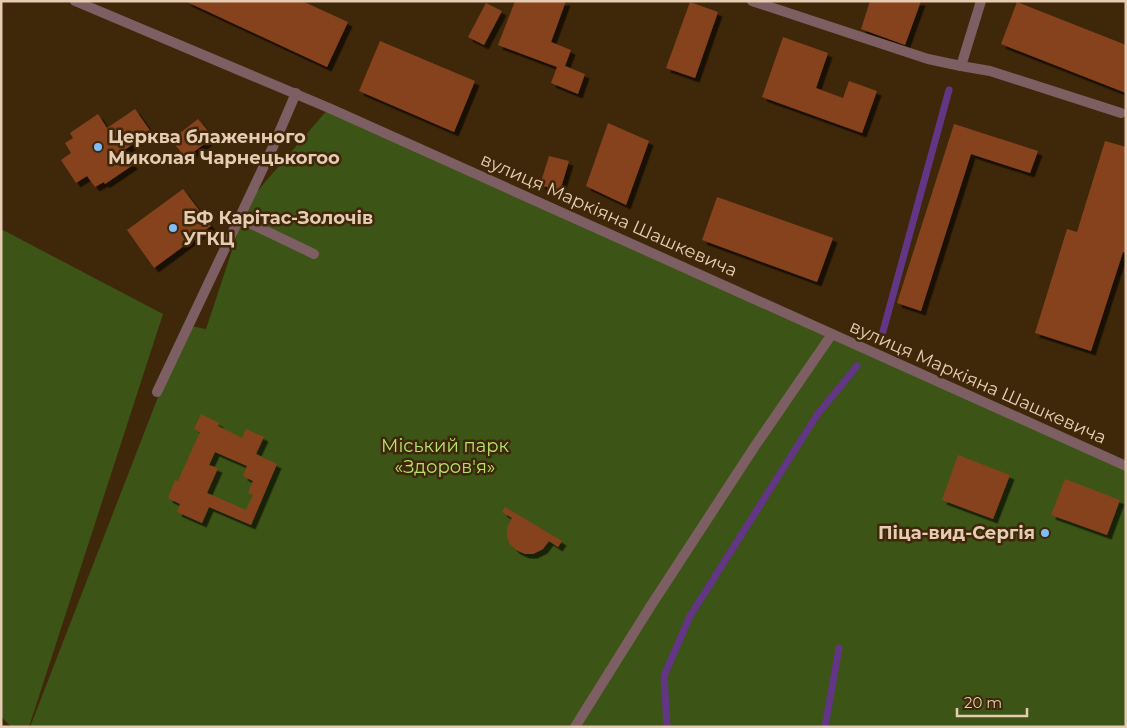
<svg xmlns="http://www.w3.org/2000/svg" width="1127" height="728" font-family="Montserrat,sans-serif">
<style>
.green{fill:#3c5416}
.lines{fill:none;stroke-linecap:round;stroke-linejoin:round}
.stream{stroke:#623684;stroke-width:7}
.building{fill:#85431c;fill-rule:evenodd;filter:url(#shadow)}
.service{stroke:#7d5e63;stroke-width:10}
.minor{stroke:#7d5e63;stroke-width:10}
.poi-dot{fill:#7ebdf9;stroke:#3f270a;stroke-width:2}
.labels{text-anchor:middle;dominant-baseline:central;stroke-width:5;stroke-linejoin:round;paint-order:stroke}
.poi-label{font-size:18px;font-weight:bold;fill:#e6ccb2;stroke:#3f270a;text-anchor:start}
.street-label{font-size:18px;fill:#e6ccb2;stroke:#3f270a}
.park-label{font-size:18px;fill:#b2e46a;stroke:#3f270a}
</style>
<defs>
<filter id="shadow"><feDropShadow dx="4.5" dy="4.5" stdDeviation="0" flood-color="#0009"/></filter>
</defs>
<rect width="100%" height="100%" fill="#3f270a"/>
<g class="green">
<polygon points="329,108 1126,466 1126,727 30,727 186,325 206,329 248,202"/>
<polygon points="1,229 163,314 29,727 11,727 1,716"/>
</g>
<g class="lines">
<g class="stream">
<polyline points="882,335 949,90"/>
<polyline points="667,727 664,676 690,616 817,415 857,366"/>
<polyline points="825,727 839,648"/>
</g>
</g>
<g class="building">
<polygon points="185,1 302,1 348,22 327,67"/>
<polygon points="515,1 566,1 551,42 571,50 565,66 585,74 578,94 551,83 557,67 498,45"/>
<polygon points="870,1 921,1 905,45 861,29"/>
<polygon points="690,2 718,12 695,78 666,68"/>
<polygon points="1017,2 1126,45 1126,93 1001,44"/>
<polygon points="486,3 502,11 484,45 468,37"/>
<polygon points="783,37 828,53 816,88 843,98 849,81 877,91 862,133 762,97"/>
<polygon points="380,41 475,81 454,132 359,91"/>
<polygon points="135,109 151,132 123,151 133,165 105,184 104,182 95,187 87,176 76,183 61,160 71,153 65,143 73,138 70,133 98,114 107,128"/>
<polygon points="198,119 213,137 186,158 171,140"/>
<polygon points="608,123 649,141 626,205 586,186"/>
<polygon points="954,124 1038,151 1030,173 971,154 921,311 897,303"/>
<polygon points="1105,141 1126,147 1126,253 1123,252 1091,351 1035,333 1067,229 1077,232"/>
<polygon points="549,156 569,161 560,191 540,185"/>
<polygon points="183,189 211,226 154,268 127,230"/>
<polygon points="717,197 833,238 817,282 702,240"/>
<path d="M201 414 219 423 218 426 242 438 246 429 264 437 256 454 277 464 251 525 209 507 202 523 177 512 180 504 168 498 175 480 178 481 200 432 194 429ZM215 452 247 466 243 476 253 481 248 493 253 495 246 510 207 493 218 468 209 465Z"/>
<polygon points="958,455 1010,475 993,519 942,500"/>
<polygon points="1065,479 1120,500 1107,535 1051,515"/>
<polygon points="505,507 562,541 558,547 549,541 543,549 533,554 525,554 516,550 509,543 507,535 507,527 512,518 502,512"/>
</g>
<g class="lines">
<g class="service">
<polyline points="961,66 990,71 1121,113"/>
<polyline points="239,218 314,254"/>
<polyline points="157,392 272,149 296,93"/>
</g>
<g class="minor">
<polyline points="75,1 329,108 1126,466"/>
<polyline points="752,1 928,59 961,66 981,1"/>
<polyline points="575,727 650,607 755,446 832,334"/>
</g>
</g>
<g class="poi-dot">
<circle cx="98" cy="147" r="5"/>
<circle cx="173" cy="228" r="5"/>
<circle cx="1045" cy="533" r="5"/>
</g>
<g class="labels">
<g class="poi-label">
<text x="108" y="137">Церква блаженного<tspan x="108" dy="21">Миколая Чарнецькогоо</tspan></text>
<text x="183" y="218">БФ Карітас-Золочів<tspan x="183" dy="21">УГКЦ</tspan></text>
<text x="1035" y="533" text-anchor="end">Піца-вид-Сергія</text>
</g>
<g class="street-label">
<text transform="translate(609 215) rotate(24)">вулиця Маркіяна Шашкевича</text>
<text transform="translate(978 382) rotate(24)">вулиця Маркіяна Шашкевича</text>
</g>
<g class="park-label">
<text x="445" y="446">Міський парк<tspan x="445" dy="21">«Здоров'я»</tspan></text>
</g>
</g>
<rect width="1127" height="728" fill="none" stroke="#e6ccb2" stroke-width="5"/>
<path d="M957 708v8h70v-8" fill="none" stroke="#e6ccb2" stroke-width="2.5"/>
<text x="964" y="708" font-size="15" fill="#e6ccb2" stroke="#3f270a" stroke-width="4" paint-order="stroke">20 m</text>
</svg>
